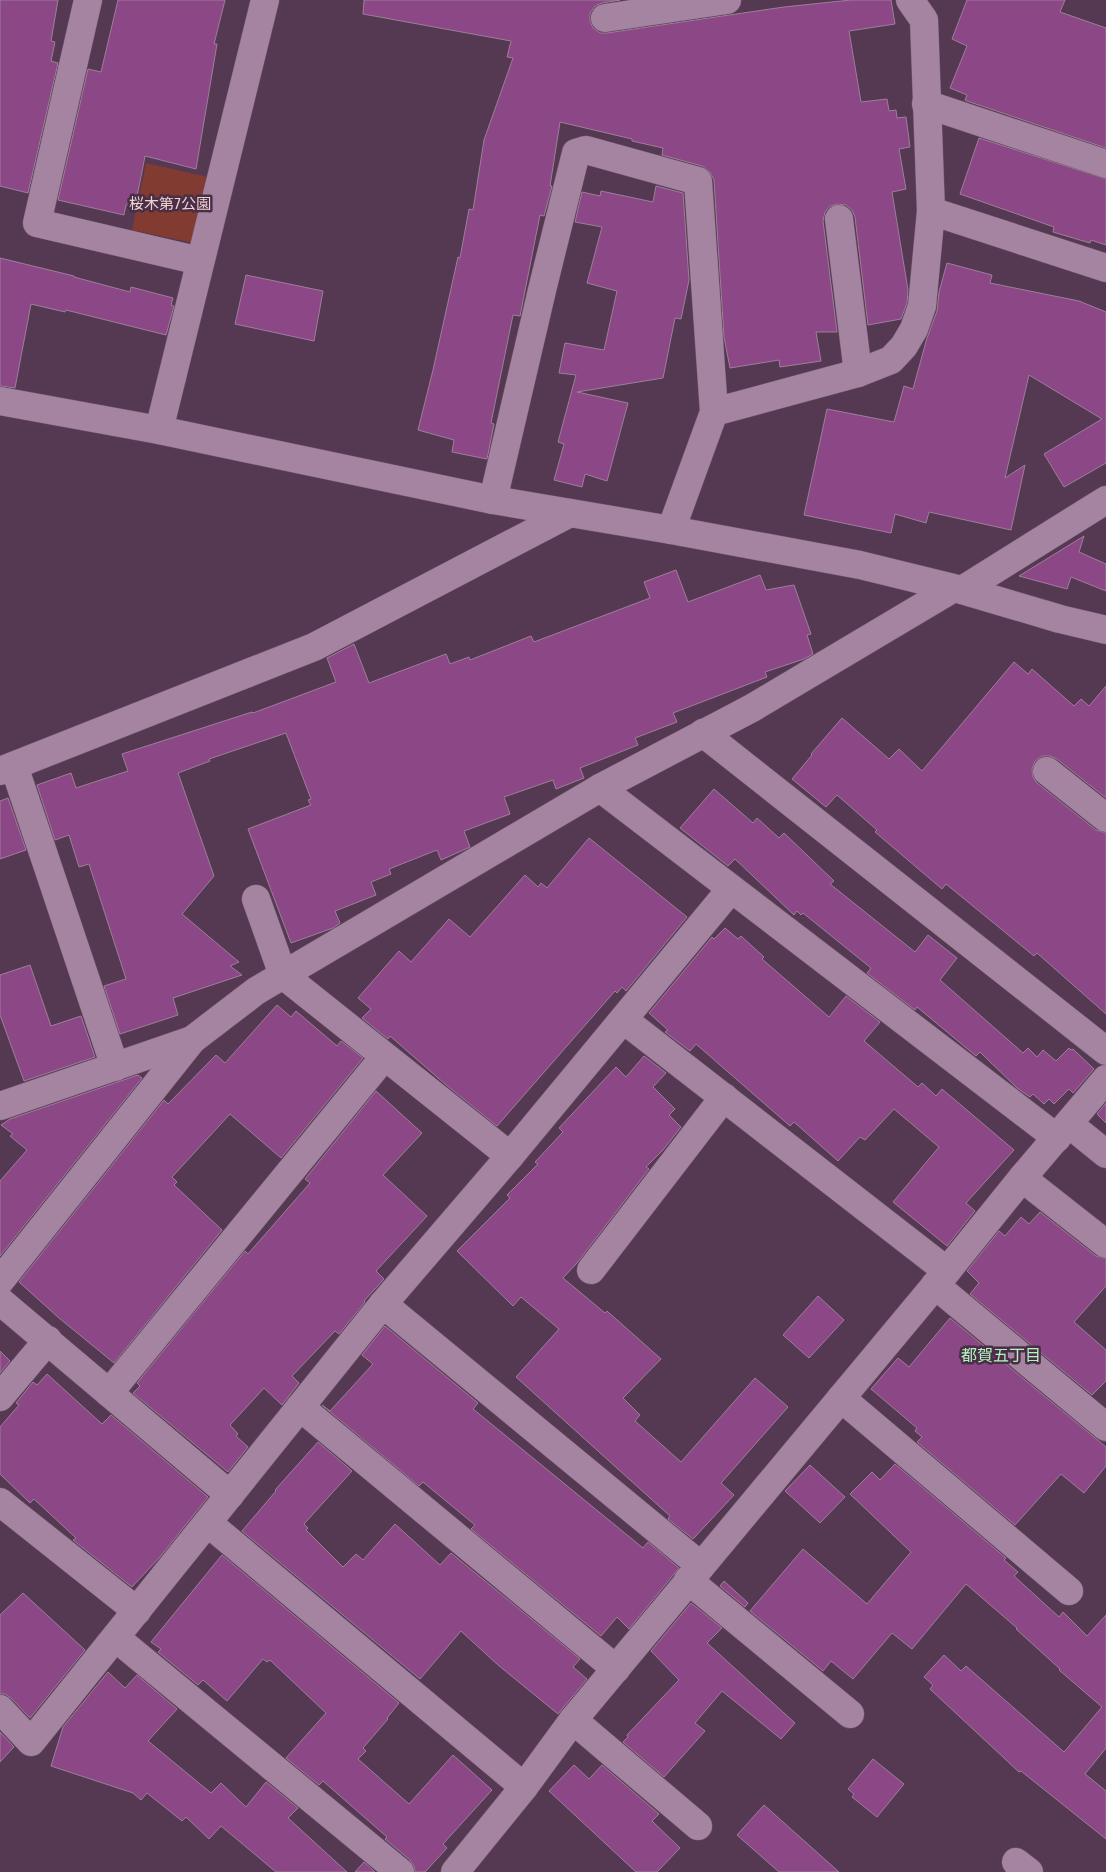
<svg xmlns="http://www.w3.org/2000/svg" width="1106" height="1872" font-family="'Asap Condensed','Noto Sans JP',sans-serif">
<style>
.green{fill:#813b31}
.building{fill:#8c4786;stroke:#9e7e9a}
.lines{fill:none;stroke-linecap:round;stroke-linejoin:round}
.minor-casing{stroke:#71586e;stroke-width:29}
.minor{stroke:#a584a1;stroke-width:28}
.labels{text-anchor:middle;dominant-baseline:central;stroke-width:5;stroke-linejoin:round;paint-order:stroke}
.park-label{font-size:15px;fill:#edd3ce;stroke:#4a2e47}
.neighbourhood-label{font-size:16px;fill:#b1f4be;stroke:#4a2e47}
</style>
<rect width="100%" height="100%" fill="#553952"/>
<polygon class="green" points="146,163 208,177 194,243 132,230"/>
<g class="building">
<polygon points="0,0 58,0 51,41 55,42 51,61 58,63 28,193 0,186"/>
<polygon points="118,0 225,0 214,44 217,44 196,169 145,156 135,207 126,205 124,215 58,200 88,69 101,72"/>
<polygon points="364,0 620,0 602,3 595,6 590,13 590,21 593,28 600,33 607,33 784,7 851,0 891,0 895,24 849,31 861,102 887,99 889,111 896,110 897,118 906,117 910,147 899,149 906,189 892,192 908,290 907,303 901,319 868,325 855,217 852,210 846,205 837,204 830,206 825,212 823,221 837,332 816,332 821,361 780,367 779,360 730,368 724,337 714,180 710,172 702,166 662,155 663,148 632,141 632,139 560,122 550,186 552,186 544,216 540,215 520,316 513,315 491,423 494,424 487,459 452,452 454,440 418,430 433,370 458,257 460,258 469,209 473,210 484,140 513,58 507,57 511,41 363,14"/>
<polygon points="967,0 1065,0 1060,12 1106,28 1106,148 967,101 965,100 967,95 950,88 967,46 952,39"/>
<polygon points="979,138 1106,179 1106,245 1091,240 1090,243 1053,232 1054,227 960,194"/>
<polygon points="656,186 683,193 689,280 681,319 675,318 663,378 577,392 628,403 607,481 585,474 582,487 554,480 564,444 558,442 576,375 559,373 565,343 604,350 617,291 587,283 602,227 575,222 582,192 600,196 601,191 653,202"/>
<polygon points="0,258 74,276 74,277 130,292 131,287 173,298 171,305 174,306 166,335 66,310 65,312 31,304 15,388 0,386"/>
<polygon points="947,263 992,275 990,283 1079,301 1106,312 1106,463 1064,487 1044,454 1102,419 1029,375 1005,478 1025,465 1011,530 929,512 926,523 895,514 891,533 804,515 827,409 894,422 904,386 913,389 927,338 937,311 939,292"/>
<polygon points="246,275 323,291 314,341 235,324"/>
<polygon points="1084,536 1079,552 1106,564 1106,591 1071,577 1067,589 1019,576"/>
<polygon points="676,570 688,602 760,575 766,590 794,585 811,634 807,635 813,654 804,659 765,672 767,677 673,713 677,722 635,738 638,745 580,768 584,778 556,789 553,780 504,797 510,814 464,831 470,847 441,860 437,850 389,869 391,874 371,882 376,895 335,911 340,923 333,928 291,943 248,829 311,805 308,800 311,799 286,733 209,759 210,761 178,773 214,876 182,914 239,962 230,966 242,975 173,998 178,1015 120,1034 104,986 126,979 89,864 79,867 69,835 55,840 37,785 71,773 76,788 128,771 122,754 252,712 253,713 336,682 327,658 354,644 369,683 446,654 450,664 469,657 470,660 531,636 534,642 650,598 644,582"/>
<polygon points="1014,662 1028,674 1032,669 1074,706 1081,699 1089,706 1106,686 1106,798 1057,759 1050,756 1042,756 1035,761 1032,769 1033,777 1037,783 1096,830 1106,833 1106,1014 1037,953 1034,956 946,884 942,889 875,832 877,830 837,795 826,807 792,779 812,755 811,754 842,718 889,759 899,749 922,771"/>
<polygon points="714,789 753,823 757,818 779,838 784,833 834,881 830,884 915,952 928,935 957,958 940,980 1023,1053 1028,1048 1037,1057 1043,1050 1056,1061 1069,1048 1071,1050 1073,1049 1094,1069 1073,1093 1069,1089 1054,1104 1049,1099 1044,1104 1033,1094 1030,1097 1017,1088 980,1052 976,1056 917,1007 915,1010 867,973 871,968 803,913 801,915 797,911 794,915 735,859 728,866 680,828"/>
<polygon points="8,798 26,850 0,859 0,801"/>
<polygon points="589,838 687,917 626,991 622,987 617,993 615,991 497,1126 445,1084 390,1036 388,1039 362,1018 371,1009 358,998 399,951 411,962 449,919 470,937 525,875 538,887 541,883 547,888"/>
<polygon points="725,928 738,939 741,936 764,957 762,959 829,1017 846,996 880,1022 864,1041 918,1087 922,1083 936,1096 942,1089 1014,1150 966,1203 975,1211 947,1246 893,1202 939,1147 894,1109 865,1140 860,1137 838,1161 794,1122 790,1126 696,1044 690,1051 665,1032 668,1030 649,1013 712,937 714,939"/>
<polygon points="30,965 51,1026 81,1016 95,1057 24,1081 0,1015 0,975"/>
<polygon points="277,1005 291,1017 296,1011 337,1046 341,1041 363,1058 281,1158 230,1114 172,1177 177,1182 174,1185 222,1230 114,1363 59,1318 19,1282 164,1100 168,1104 216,1055 225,1063"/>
<polygon points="644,1056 666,1073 653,1087 675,1109 669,1115 681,1127 663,1150 646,1167 649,1169 577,1263 563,1278 605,1313 607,1311 661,1359 623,1398 640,1415 635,1421 681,1462 755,1378 788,1407 721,1483 734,1495 693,1539 668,1519 670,1516 516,1377 559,1329 521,1297 513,1306 457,1251 510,1198 507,1195 538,1164 535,1162 563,1132 559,1128 616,1067 626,1077"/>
<polygon points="138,1075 142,1078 0,1256 0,1181 27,1150 10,1136 13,1134 1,1125 10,1119"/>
<polygon points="376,1091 422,1133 383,1175 427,1216 376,1271 384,1279 364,1301 365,1302 339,1334 335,1331 292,1376 299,1383 282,1405 264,1388 230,1425 238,1434 236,1436 248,1447 228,1472 133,1393 140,1386 137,1383 245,1251 248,1254 310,1183 305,1179"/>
<polygon points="1106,1103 1106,1123 1097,1114"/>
<polygon points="1040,1212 1096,1256 1106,1259 1106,1286 1074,1322 1106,1350 1106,1381 1092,1395 970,1294 979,1283 967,1271 999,1231 1005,1236 1021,1217 1029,1224"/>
<polygon points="818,1296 844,1320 809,1358 783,1335"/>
<polygon points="950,1318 1106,1447 1106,1466 1084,1493 1061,1474 1015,1525 917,1442 922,1437 915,1431 917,1428 871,1389 898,1358 909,1367"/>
<polygon points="385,1326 478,1403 473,1409 643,1548 648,1542 679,1568 629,1629 617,1617 601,1636 471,1529 475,1525 423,1482 419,1486 322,1405 330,1411 373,1364 362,1355"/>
<polygon points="0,1351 10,1361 0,1373"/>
<polygon points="47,1374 102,1424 111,1415 208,1497 160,1557 132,1587 73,1540 76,1538 34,1499 30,1503 0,1474 0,1427 19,1405 16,1403 33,1382 37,1385"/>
<polygon points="318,1442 352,1471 304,1524 308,1528 306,1530 343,1567 356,1554 363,1560 395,1524 440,1565 451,1553 580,1659 573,1667 587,1679 558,1714 498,1665 461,1631 420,1679 242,1531 276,1491 275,1490"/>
<polygon points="895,1464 1006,1558 1004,1560 1018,1572 1014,1576 1059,1617 1063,1612 1087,1636 1106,1615 1106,1748 1085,1774 1106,1791 1106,1839 1021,1771 1019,1772 930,1689 933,1685 924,1677 944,1655 961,1671 966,1666 1064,1752 1102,1707 1059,1670 1060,1669 1016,1629 1017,1628 966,1584 912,1649 892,1633 853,1679 831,1661 823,1671 750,1611 803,1549 867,1604 911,1552 850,1494 872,1472 880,1480"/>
<polygon points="810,1465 845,1497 820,1523 785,1491"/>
<polygon points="222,1555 399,1703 387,1718 388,1719 363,1748 366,1751 358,1759 409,1804 453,1755 492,1790 443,1844 447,1848 425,1872 415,1872 414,1866 410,1860 385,1839 387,1837 323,1781 319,1785 286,1758 326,1713 270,1660 267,1662 263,1659 227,1701 203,1680 198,1685 158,1652 161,1649 151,1642"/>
<polygon points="724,1581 748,1603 745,1607 720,1586"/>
<polygon points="23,1593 85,1650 30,1718 11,1698 5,1694 0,1694 0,1615"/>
<polygon points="691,1603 722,1628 707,1643 795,1723 781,1739 722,1691 695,1723 705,1731 664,1777 623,1742 628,1737 627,1735 679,1680 651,1651"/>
<polygon points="108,1672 125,1688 137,1675 177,1709 148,1741 211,1793 221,1783 246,1807 266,1782 298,1808 288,1818 347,1872 276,1872 221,1826 209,1839 186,1817 182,1821 147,1793 141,1800 133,1793 51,1766 63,1727"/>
<polygon points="0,1732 14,1747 0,1762"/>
<polygon points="873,1759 904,1784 877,1817 852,1797 854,1794 848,1789"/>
<polygon points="574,1765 589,1779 602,1765 659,1814 652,1821 680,1848 657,1872 636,1872 549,1791"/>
<polygon points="764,1805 839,1872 779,1872 737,1835"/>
<polygon points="364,1862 375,1872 355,1872"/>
</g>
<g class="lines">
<g class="minor-casing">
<g id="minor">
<polyline points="88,0 37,223 200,261"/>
<polyline points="605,18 727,0"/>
<polyline points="926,104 1106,164"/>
<polyline points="931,211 1106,268"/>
<polyline points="839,219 858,373"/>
<polyline points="0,401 159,430 493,500 671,530 860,565 962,590 1060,619 1106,630"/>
<polyline points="714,412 858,373 891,360 904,346 914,329 922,306 931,211 924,20 910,0"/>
<polyline points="159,430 265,0"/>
<polyline points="493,500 543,286 576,153 586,150 698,181 714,412 671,530"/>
<polyline points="962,590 1106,500"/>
<polyline points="703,733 1106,1051"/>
<polyline points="14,766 115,1067"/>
<polyline points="0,771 314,647 570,513"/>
<polyline points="1047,771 1106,818"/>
<polyline points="600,788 1057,1138"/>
<polyline points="256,899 283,975 510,1156"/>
<polyline points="624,1020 947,1271"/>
<polyline points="0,1106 192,1040 256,991 600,788 752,708 952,589"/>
<polyline points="1069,1124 1106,1154"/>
<polyline points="1022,1178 1106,1244"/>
<polyline points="591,1270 724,1097"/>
<polyline points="0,1281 192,1040"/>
<polyline points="935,1285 1106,1427"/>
<polyline points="0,1301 230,1495"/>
<polyline points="383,1304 701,1566"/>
<polyline points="109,1393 384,1057"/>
<polyline points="0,1397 48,1340"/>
<polyline points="841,1398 1069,1591"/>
<polyline points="300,1407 616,1669"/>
<polyline points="0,1502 137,1611"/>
<polyline points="208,1523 524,1787"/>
<polyline points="688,1580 850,1714"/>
<polyline points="116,1638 400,1872"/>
<polyline points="0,1709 31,1742 383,1304 510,1156 731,889"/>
<polyline points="573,1720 698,1826"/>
<polyline points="1016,1862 1029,1872"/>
<polyline points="455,1872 524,1787 573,1720 947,1271 1022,1178 1106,1079"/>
</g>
</g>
<use href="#minor" class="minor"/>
</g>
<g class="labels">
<g class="park-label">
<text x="170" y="203">桜木第7公園</text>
</g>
<g class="neighbourhood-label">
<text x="1001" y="1355">都賀五丁目</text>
</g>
</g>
</svg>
